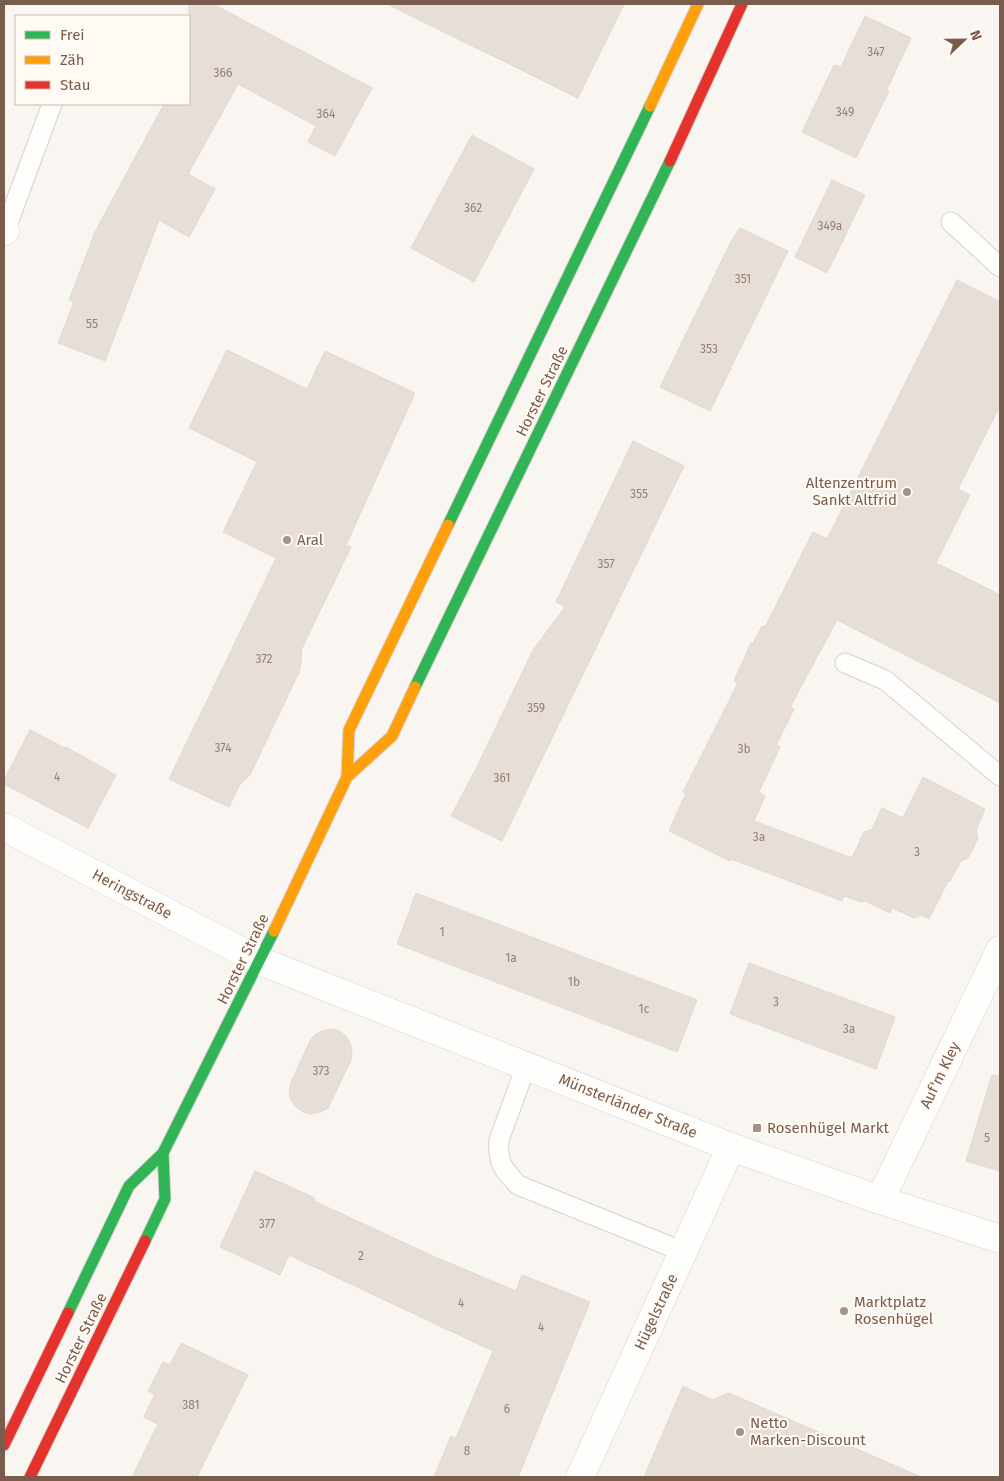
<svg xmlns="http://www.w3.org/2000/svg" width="1004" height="1481" font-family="'Fira Sans',sans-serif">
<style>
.building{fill:#e6ded7;stroke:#e2d8d2}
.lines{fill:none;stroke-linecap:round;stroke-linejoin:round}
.lane-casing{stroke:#d7d1cb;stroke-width:21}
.street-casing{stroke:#d7d1cb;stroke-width:29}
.fast-casing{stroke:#d9d2cb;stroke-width:13}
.slow-casing{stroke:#d9d2cb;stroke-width:13}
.jam-casing{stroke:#d9d2cb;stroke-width:13}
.lane{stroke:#fefefd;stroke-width:19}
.street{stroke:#fefefd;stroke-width:28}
.fast{stroke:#30b455;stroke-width:11}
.slow{stroke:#ff9f0a;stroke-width:11}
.jam{stroke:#e5322d;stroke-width:11}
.poi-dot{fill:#a69286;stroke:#fffaf3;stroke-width:2}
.labels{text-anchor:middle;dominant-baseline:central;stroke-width:4;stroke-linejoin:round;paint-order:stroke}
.number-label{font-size:12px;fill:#977e72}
.street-label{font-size:15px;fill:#7a5c4d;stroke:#fffaf3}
.poi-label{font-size:15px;fill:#7a5c4d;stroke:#fffaf3;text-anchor:start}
</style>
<rect width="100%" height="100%" fill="#f9f5f0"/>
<g class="building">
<polygon points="189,4 213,4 372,88 335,156 308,142 316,126 238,84 188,174 215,189 189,237 159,220 105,361 58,343 74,302 69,300 95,232 164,104 189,104"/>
<polygon points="387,4 624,4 578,98"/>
<polygon points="865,16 911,38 887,89 889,91 856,158 802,132 834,65 841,67"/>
<polygon points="472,135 534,169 474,282 411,248"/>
<polygon points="832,180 865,195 827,273 795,257"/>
<polygon points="740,228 788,251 710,411 660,387 732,240"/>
<polygon points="957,280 1000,302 1000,406 958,489 970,495 936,563 1000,595 1000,703 837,620 790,707 794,709 776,745 780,747 759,792 765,796 754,821 852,858 864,832 872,829 882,808 903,818 923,777 985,809 976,830 978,838 968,858 961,861 950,881 948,881 929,919 921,915 914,918 892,908 890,913 865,901 861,902 844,896 842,901 731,859 730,861 669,831 686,793 683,792 738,683 734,681 751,643 753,644 762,626 765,627 813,532 827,539"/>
<polygon points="227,350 307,389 325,351 415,393 346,545 351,547 302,648 300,670 250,775 240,784 229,807 169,779 276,558 223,532 257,462 189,428"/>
<polygon points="633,441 684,466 502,841 451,816 476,769 533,650 565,607 556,602"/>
<polygon points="30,730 65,748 66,747 116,775 88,828 4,784 4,780"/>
<polygon points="416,893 697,1000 677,1052 397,944"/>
<polygon points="749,963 895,1017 876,1069 730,1014"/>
<polygon points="331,1029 339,1031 346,1036 350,1043 352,1051 351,1060 328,1108 320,1112 311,1114 303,1112 296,1107 291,1100 289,1091 291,1083 310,1041 315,1035 322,1031"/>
<polygon points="992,1075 1000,1076 1000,1171 966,1161"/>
<polygon points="255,1171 315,1198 314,1201 435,1257 516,1291 522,1275 590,1302 518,1477 434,1477 451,1436 456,1438 493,1351 289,1255 280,1275 220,1247"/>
<polygon points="181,1343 248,1375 197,1477 132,1477 158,1424 144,1417 155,1394 148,1391 163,1362 170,1365"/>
<polygon points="683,1386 712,1400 729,1393 921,1477 644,1477"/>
</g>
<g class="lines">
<g class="lane-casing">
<g id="lane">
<polyline points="951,222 1000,267"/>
<polyline points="5,231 52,104"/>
<polyline points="845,663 885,680 1000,776"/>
<path d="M526 1066 499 1140C497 1163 503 1169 518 1185L684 1252"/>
</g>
</g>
<g class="street-casing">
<g id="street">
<polyline points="4,230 5,231"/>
<polyline points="4,827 260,961 731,1147 880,1200 1000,1239"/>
<polyline points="880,1200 1000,950"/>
<polyline points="580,1477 731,1147"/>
</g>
</g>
<g class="fast-casing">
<g id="fast">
<polyline points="448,525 650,106"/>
<polyline points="415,687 670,161"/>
<polyline points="145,1241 165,1199 163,1153"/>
<polyline points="68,1313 129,1186 163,1153 274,931"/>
</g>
</g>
<g class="slow-casing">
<g id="slow">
<polyline points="650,106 698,4"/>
<polyline points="347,777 349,730 448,525"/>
<polyline points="274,931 347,777 392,736 415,687"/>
</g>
</g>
<g class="jam-casing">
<g id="jam">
<polyline points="670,161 742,4"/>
<polyline points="4,1445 68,1313"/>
<polyline points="30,1477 145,1241"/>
</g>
</g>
<use href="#lane" class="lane"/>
<use href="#street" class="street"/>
<use href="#fast" class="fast"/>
<use href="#slow" class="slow"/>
<use href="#jam" class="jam"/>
</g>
<g class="poi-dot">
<circle cx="907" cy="492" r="5"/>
<circle cx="287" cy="540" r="5"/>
<rect x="752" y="1123" width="10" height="10" rx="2.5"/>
<circle cx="844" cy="1311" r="5"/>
<circle cx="740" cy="1432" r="5"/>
</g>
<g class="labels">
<g class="number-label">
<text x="876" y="52">347</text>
<text x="223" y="73">366</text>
<text x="845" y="112">349</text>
<text x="326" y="114">364</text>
<text x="473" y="208">362</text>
<text x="830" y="226">349a</text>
<text x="743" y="279">351</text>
<text x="92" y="324">55</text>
<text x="709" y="349">353</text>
<text x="639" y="494">355</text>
<text x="606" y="564">357</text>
<text x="264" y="659">372</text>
<text x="536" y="708">359</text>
<text x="223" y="748">374</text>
<text x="744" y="749">3b</text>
<text x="57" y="777">4</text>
<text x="502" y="778">361</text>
<text x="759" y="837">3a</text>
<text x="917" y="852">3</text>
<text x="442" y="932">1</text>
<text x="511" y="958">1a</text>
<text x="574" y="982">1b</text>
<text x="776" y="1002">3</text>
<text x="644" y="1009">1c</text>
<text x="849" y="1029">3a</text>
<text x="321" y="1071">373</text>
<text x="987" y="1138">5</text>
<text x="267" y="1224">377</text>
<text x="361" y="1256">2</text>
<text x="461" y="1303">4</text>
<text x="541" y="1327">4</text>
<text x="191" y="1405">381</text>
<text x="507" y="1409">6</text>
<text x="467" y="1451">8</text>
</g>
<g class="street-label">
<text transform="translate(542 391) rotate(-64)">Horster Straße</text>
<text transform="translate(132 894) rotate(28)">Heringstraße</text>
<text transform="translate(243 959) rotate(-64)">Horster Straße</text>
<text transform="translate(940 1075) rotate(-64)">Auf'm Kley</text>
<text transform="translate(628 1106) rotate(22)">Münsterländer Straße</text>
<text transform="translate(656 1312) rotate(-65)">Hügelstraße</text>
<text transform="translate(81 1338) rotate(-64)">Horster Straße</text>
</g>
<g class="poi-label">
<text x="897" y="483" text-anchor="end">Altenzentrum<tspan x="897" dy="17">Sankt Altfrid</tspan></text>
<text x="297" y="540">Aral</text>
<text x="767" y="1128">Rosenhügel Markt</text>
<text x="854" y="1302">Marktplatz<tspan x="854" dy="17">Rosenhügel</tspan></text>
<text x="750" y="1423">Netto<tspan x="750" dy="17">Marken-Discount</tspan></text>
</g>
</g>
<rect width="1004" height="1481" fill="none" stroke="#7a5c4d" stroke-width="10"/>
<rect x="15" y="15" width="175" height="90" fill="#fffaf3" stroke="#cabbb1"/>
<rect x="25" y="31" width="25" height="8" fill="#30b455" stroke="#cabbb1"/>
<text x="60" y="40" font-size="15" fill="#7a5c4d">Frei</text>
<rect x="25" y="56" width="25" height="8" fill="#ff9f0a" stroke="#cabbb1"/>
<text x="60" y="65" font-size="15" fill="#7a5c4d">Zäh</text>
<rect x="25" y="81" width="25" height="8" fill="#e5322d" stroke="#cabbb1"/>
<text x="60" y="90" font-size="15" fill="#7a5c4d">Stau</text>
<g transform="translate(964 40) rotate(68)" stroke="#fffaf3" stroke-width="4" paint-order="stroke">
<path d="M0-4L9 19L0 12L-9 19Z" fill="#7a5c4d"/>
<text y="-8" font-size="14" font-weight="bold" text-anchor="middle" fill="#7a5c4d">N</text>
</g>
</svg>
